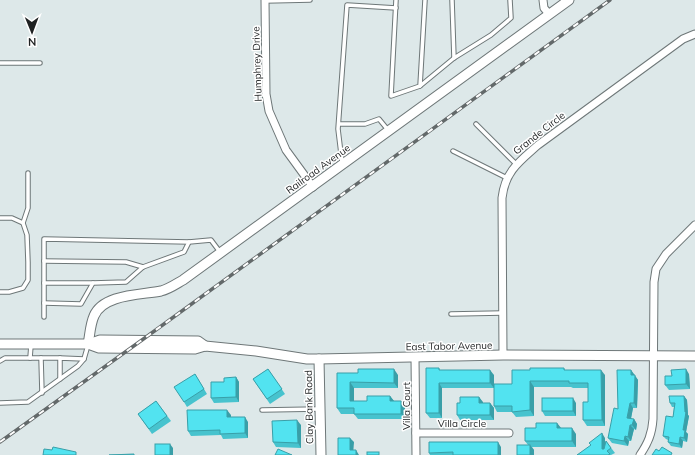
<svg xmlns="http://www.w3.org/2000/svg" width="695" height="455" font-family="Mulish,sans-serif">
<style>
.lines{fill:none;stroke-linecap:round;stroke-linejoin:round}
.lane-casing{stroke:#6e7778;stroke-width:5.5}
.street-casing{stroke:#6e7778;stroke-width:9}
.secondary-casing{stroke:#6e7778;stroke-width:11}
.lane{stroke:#fff;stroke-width:3.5}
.street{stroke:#fff;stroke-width:7}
.secondary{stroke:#fff;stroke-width:9}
.rail-casing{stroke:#63696a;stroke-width:3.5}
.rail{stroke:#fff;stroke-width:2;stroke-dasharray:6;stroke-linecap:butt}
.wall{fill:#47c3ce}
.shaded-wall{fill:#399fa8}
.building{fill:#52e3f0;stroke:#399fa8}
.labels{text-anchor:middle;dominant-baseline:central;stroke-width:3;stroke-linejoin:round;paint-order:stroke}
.street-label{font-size:10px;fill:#1e2122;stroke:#fff}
</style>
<rect width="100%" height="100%" fill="#dde8e9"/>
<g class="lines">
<g class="lane-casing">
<g id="lane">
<polyline points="396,0 391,96 420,86 425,0"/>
<polyline points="452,0 454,58"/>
<polyline points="265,1 310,0"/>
<polyline points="0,63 40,63"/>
<polyline points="420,86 454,58 491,35 511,18 510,0"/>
<polyline points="339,124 365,124 379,119 388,130"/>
<polyline points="476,124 516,164"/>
<polyline points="453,151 507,178"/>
<polyline points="342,162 338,129 347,5 396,8"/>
<polyline points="0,218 12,218 23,223 27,235 28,262 28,280 23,288 9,292 0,292"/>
<polyline points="23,223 28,208 28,173"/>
<polyline points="44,261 126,262 143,267"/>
<polyline points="44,283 93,283"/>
<polyline points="44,303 81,304 93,283 126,282 143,267 184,252 189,242"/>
<polyline points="451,314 502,313"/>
<polyline points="44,317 44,239 189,242 211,240 220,252"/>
<polyline points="30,358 31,345"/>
<polyline points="41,358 42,393"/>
<polyline points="0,361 5,358 60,358"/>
<polyline points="60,379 60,358 84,359"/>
<polyline points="0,403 28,402 78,366 84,359 88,345"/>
<polyline points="262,410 319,409"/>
</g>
</g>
<g class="street-casing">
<g id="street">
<polyline points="265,0 266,94 269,111 286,150 313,187"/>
<polyline points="543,0 544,8 549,14"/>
<path d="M503 355 502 198C505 171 520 161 538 145L683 39 695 34"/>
<polyline points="415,357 416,455"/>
<polyline points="416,433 509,433"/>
<path d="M640 455C648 443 652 434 653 419L654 282 656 269 666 254 695 225"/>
</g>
</g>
<g class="secondary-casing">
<g id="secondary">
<polyline points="0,344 88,344 100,340 198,341 205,346"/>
<polyline points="88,344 99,348 195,349 205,346 256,351 307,359 319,359 503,355 695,356"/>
<path d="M88 344C90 335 90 325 94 316 103 294 141 295 161 291 169 289 176 284 183 280L569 0"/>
<polyline points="319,359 321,455"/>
</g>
</g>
<use href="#lane" class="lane"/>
<use href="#street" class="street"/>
<use href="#secondary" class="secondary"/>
<g class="rail-casing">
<polyline id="rail" points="0,442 142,340 610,0"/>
</g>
<use href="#rail" class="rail"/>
</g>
<g class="wall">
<polygon points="439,368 440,370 494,375 494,385 512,384 530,370 564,368 565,370 605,375 605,426 587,426 583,420 588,402 588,388 573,388 571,387 534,387 534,416 516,417 512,412 497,412 494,406 494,388 442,388 442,418 430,418 426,413"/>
<polygon points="268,369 285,394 270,404 253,379"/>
<polygon points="631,370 638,380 637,408 633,408 631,419 634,419 637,424 636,430 634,429 631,441 629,441 628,446 612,443 608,438 618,409"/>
<polygon points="337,373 398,375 398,388 354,388 354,401 367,401 390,396 394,401 405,406 405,419 358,419 354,414 341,414 337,408"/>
<polygon points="195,374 207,394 187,407 184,402"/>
<polygon points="689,374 690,389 669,390 665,385 672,376"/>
<polygon points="236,377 239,382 239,402 214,403 211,398 224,382"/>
<polygon points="684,396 687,400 688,415 689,416 686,432 688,434 687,442 683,441 682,448 671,446 668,442 668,440 666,439 663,436 673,417 674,407 672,407 670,403"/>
<polygon points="479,397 483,403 490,403 494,408 494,420 460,420 457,415 460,403"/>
<polygon points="156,401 171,421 152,434 138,414"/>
<polygon points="576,403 576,416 545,416 542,411"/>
<polygon points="231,415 231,417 248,422 248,438 223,439 221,435 191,436 188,431"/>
<polygon points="557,423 560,428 576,434 576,447 532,447 534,450 534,455 517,455 528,445 525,441 536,428"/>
<polygon points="301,425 301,448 276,447 273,442"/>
<polygon points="605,438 605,444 606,441 615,453 611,455 577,455"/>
<polygon points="501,447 501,455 430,455 429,453"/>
</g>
<g class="shaded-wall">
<polygon points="394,369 398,375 398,388 394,383"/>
<polygon points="686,369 689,374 690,389 686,384"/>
<polygon points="490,370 494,375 494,388 490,383"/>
<polygon points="601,370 605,375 605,426 602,420"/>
<polygon points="631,370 638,380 637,408 634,403"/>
<polygon points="236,377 239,382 239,402 236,397"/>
<polygon points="530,381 534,387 534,416 530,410"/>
<polygon points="350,382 354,388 354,406 350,401"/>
<polygon points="439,383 442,388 442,418 439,413"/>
<polygon points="390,396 394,401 390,401"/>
<polygon points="684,396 687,400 688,415 689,416 686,432 688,434 687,442 684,438 683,430 685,412"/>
<polygon points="479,397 483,402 483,408 479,403"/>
<polygon points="573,398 576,403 576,416 573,411"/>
<polygon points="401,401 405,406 405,419 401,414"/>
<polygon points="490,403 494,408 494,420 490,415"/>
<polygon points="630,403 633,408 630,423 627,418"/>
<polygon points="227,410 231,415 231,422 227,417"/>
<polygon points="245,417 248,422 248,438 245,433"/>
<polygon points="634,419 637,424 636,430 632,425"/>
<polygon points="297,420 301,425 301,448 298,443"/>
<polygon points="557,423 562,429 557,428"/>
<polygon points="630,425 634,429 631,441 628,437"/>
<polygon points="572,428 576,434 576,447 572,441"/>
<polygon points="602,433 605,438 605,454 602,449"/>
<polygon points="625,436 629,441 628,446 624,441"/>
<polygon points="680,437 683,441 682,448 679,444"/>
<polygon points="350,438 354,442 353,455 350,450"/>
<polygon points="498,442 501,447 501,455 498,455"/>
<polygon points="170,444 173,448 173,455 170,455"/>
<polygon points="530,445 534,450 534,455 530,455"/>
<polygon points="356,450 359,455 356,455"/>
</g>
<g class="building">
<polygon points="426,368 439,368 439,370 490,370 490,383 439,383 439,413 426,413"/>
<polygon points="530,368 564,368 564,370 601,370 602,420 583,420 583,402 588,402 588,383 569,383 569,381 530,381 530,410 512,412 512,406 494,406 494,384 512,384 512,370 530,370"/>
<polygon points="268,369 282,389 267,399 253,379"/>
<polygon points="358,369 394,369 394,383 350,382 350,401 367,401 367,396 390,396 390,401 401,401 401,414 354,414 354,408 337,408 337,373 358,373"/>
<polygon points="686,369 686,384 665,385 665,376 672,376 671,370"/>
<polygon points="617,370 631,370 631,375 635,375 634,403 630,403 627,418 634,419 632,425 630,425 628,437 625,436 624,441 608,438 614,408 618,409"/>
<polygon points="195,374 204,389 184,402 174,387"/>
<polygon points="236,377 236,397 211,398 211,382 224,382 224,378"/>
<polygon points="669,396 684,396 685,412 686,412 683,430 685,430 684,438 680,437 679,444 668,442 669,437 663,436 666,416 673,417 675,403 670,403"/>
<polygon points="460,397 479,397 479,403 490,403 490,415 457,415 457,403 460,403"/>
<rect x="542" y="398" width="31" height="13"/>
<polygon points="156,401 167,416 149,429 138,414"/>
<polygon points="187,410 227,410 227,417 245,417 245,433 220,434 220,430 188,431"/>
<polygon points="297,420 298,443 273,442 272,421"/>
<polygon points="536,423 557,423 557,428 572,428 572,441 525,441 525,428 536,428"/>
<polygon points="602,433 602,449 604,449 606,441 611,448 607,451 610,454 608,455 577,455 591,445 589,443"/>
<polygon points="338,438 350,438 350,450 356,450 356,455 338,455"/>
<polygon points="429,442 498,442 498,455 453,455 453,452 429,453"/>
<rect x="155" y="444" width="15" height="11"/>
<rect x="517" y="445" width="13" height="10"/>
<polygon points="53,447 76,452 76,455 43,455 44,449 52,450"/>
<polygon points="662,447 672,453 671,455 652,455 656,449 659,451"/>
<polygon points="278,449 292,455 275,455"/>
<rect x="367" y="452" width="12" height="3"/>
<polygon points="134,454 134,455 109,455"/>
</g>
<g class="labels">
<g class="street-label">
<text transform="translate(257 64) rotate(-92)">Humphrey Drive</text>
<text transform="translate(539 133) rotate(-38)">Grande Circle</text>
<text transform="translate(318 169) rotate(-36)">Railroad Avenue</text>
<text transform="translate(449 346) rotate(-1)">East Tabor Avenue</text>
<text transform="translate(406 406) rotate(-90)">Villa Court</text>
<text transform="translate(309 407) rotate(-91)">Clay Bank Road</text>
<text x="462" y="423">Villa Circle</text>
</g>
</g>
<g transform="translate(32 32) rotate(179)" stroke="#ffffff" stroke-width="3" paint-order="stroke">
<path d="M0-3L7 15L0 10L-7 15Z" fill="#1e2122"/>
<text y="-6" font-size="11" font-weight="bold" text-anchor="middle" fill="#1e2122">N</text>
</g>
</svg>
